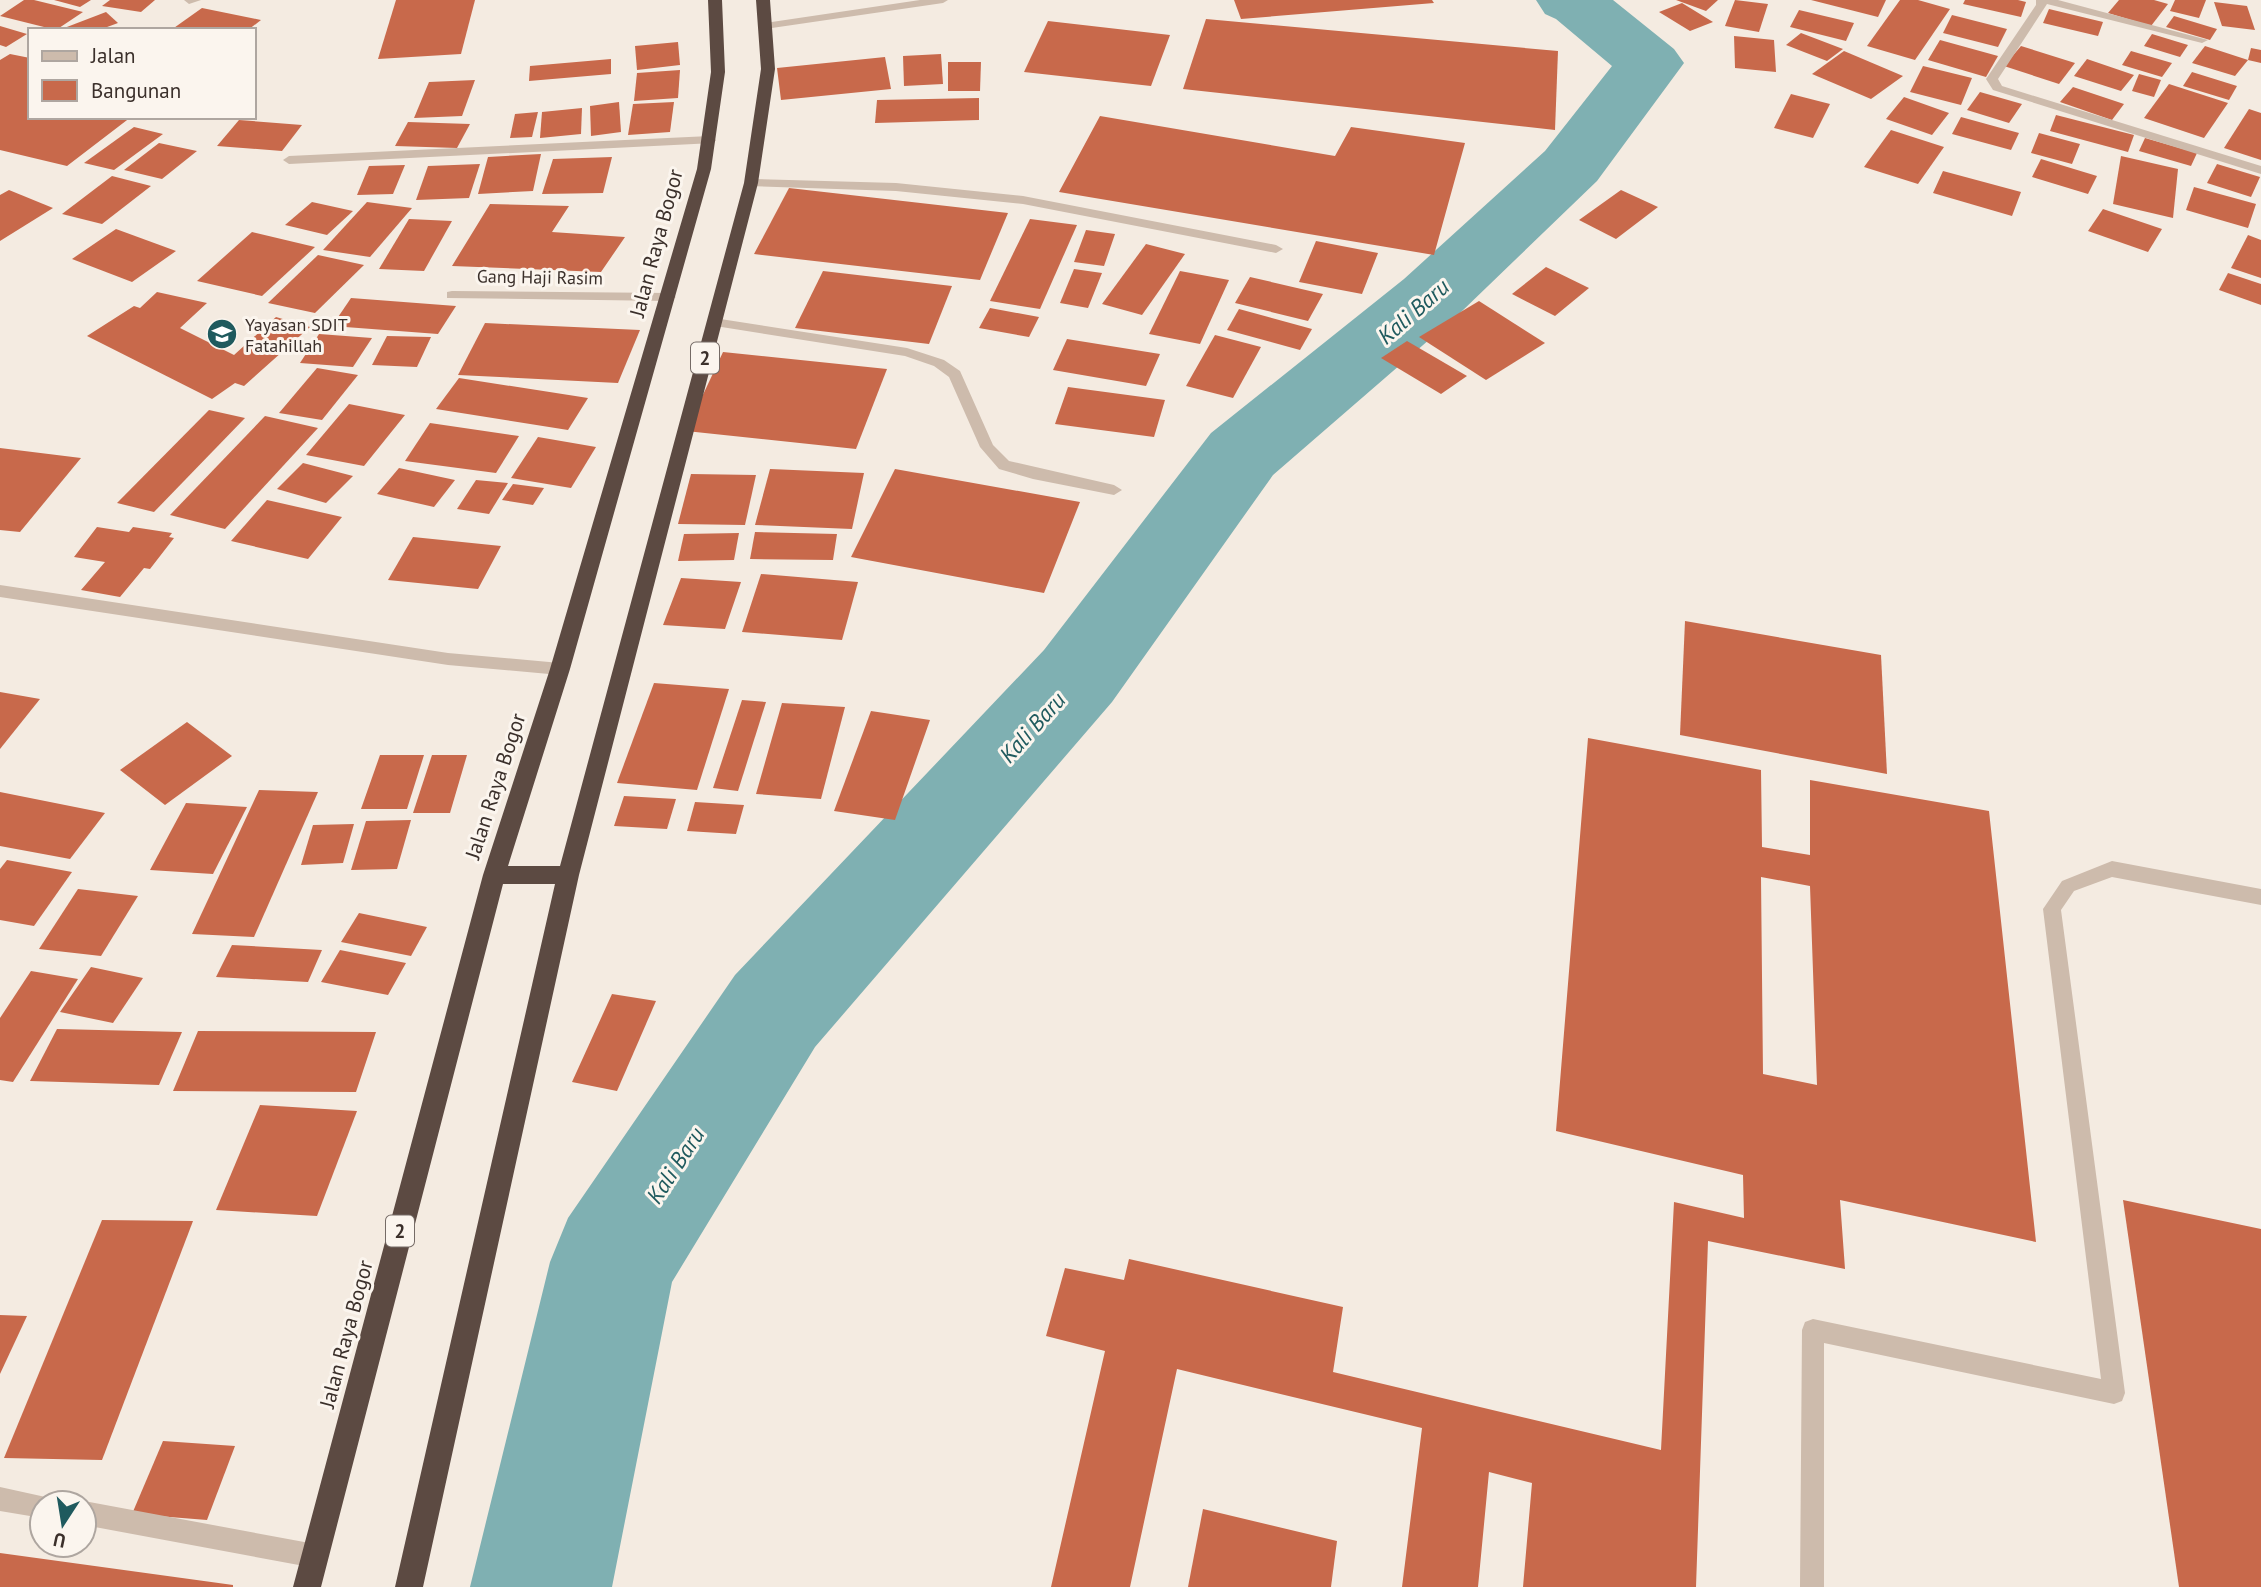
<svg xmlns="http://www.w3.org/2000/svg" width="2261" height="1587" font-family="'PT Sans',sans-serif">
<style>
.lines{fill:none;stroke-linecap:round;stroke-linejoin:round}
.river{fill:#7fb0b2;fill-rule:evenodd}
.building{fill:#c8694b;fill-rule:evenodd}
.lane{fill:#cdbbac;fill-rule:evenodd}
.street{fill:#cdbbac;fill-rule:evenodd}
.highway{fill:#5c4a42;fill-rule:evenodd}
.labels{text-anchor:middle;dominant-baseline:central;stroke-width:6;stroke-linejoin:round;paint-order:stroke}
.far-street-label{font-size:18px;fill:#3b302b;stroke:#fbf5ee}
.far-poi-label{font-size:18px;fill:#3b302b;stroke:#fbf5ee;text-anchor:start}
.shield{fill:#fbf5ee;stroke:#756b66;stroke-width:2}
.shield-label{font-size:19px;font-weight:bold;fill:#3b302b}
.street-label{font-size:21px;fill:#3b302b;stroke:#fbf5ee}
.water-label{font-size:23px;font-style:italic;fill:#1f5a5e;stroke:#fbf5ee}
</style>
<rect width="100%" height="100%" fill="#f4ebe1"/>
<g class="lines">
<polygon class="river" points="1536,0 1613,0 1674,49 1684,63 1597,181 1460,313 1273,475 1112,702 815,1047 672,1282 612,1587 470,1587 550,1262 568,1218 735,975 1044,650 1211,433 1404,279 1545,151 1612,66 1556,19 1545,14"/>
</g>
<g class="building">
<polygon points="24,0 34,0 83,12 56,30 0,16"/>
<polygon points="54,0 91,0 80,7"/>
<polygon points="110,0 155,0 141,12 102,6"/>
<polygon points="396,0 475,0 461,54 378,59"/>
<polygon points="1234,0 1432,0 1434,3 1241,19"/>
<polygon points="1676,0 1718,0 1706,11"/>
<polygon points="1735,0 1768,4 1759,32 1725,26"/>
<polygon points="1811,0 1886,0 1878,17"/>
<polygon points="1900,0 1918,0 1950,9 1915,60 1867,46"/>
<polygon points="1965,0 2018,0 2026,2 2021,17 1963,4"/>
<polygon points="2119,0 2154,0 2168,4 2151,26 2108,13"/>
<polygon points="2175,0 2206,0 2199,18 2170,11"/>
<polygon points="2214,2 2247,6 2255,30 2222,26"/>
<polygon points="1682,3 1713,22 1690,31 1659,12"/>
<polygon points="202,8 261,20 248,30 171,30"/>
<polygon points="2049,9 2103,22 2098,36 2043,23"/>
<polygon points="1799,10 1854,23 1846,41 1790,27"/>
<polygon points="106,12 118,23 99,30 59,30"/>
<polygon points="1952,15 2007,29 1998,47 1943,33"/>
<polygon points="2174,16 2217,29 2210,40 2166,27"/>
<polygon points="1206,19 1558,51 1555,130 1183,89"/>
<polygon points="1048,21 1170,35 1151,86 1024,72"/>
<polygon points="0,26 27,34 6,47 0,45"/>
<polygon points="1801,33 1843,49 1827,61 1786,45"/>
<polygon points="2152,34 2188,45 2180,57 2144,46"/>
<polygon points="1734,36 1774,40 1776,72 1735,68"/>
<polygon points="1940,40 1998,56 1986,77 1928,60"/>
<polygon points="678,42 680,65 637,70 635,46"/>
<polygon points="2021,46 2075,63 2059,84 2004,66"/>
<polygon points="2205,46 2248,60 2235,76 2192,63"/>
<polygon points="2251,48 2261,50 2261,63 2248,60"/>
<polygon points="1844,51 1903,76 1871,99 1812,74"/>
<polygon points="2131,51 2172,63 2162,77 2122,65"/>
<polygon points="10,54 30,58 30,117 131,117 67,166 0,150 0,60"/>
<polygon points="941,54 943,84 904,86 903,56"/>
<polygon points="885,57 891,89 781,100 777,68"/>
<polygon points="611,59 611,74 529,81 530,66"/>
<polygon points="2087,59 2134,75 2121,91 2074,76"/>
<polygon points="948,62 981,62 980,91 948,91"/>
<polygon points="1923,66 1972,78 1961,105 1910,92"/>
<polygon points="680,70 678,98 634,101 637,73"/>
<polygon points="2192,72 2237,86 2229,100 2183,86"/>
<polygon points="2139,74 2161,80 2154,97 2132,91"/>
<polygon points="475,80 462,116 414,118 429,82"/>
<polygon points="2169,84 2228,103 2204,138 2144,118"/>
<polygon points="2073,87 2124,104 2112,120 2060,102"/>
<polygon points="1980,92 2022,104 2009,123 1967,110"/>
<polygon points="1791,94 1830,104 1813,138 1774,128"/>
<polygon points="1904,97 1949,113 1932,135 1886,119"/>
<polygon points="979,98 979,120 875,123 877,100"/>
<polygon points="619,102 621,132 591,136 590,106"/>
<polygon points="674,102 670,132 628,135 633,104"/>
<polygon points="582,108 581,134 540,138 542,112"/>
<polygon points="2249,109 2261,113 2261,160 2224,148"/>
<polygon points="538,112 532,137 510,138 515,114"/>
<polygon points="2056,115 2134,135 2128,152 2050,131"/>
<polygon points="1100,116 1335,156 1351,127 1465,143 1434,255 1059,192"/>
<polygon points="1961,117 2019,133 2011,150 1952,134"/>
<polygon points="239,120 302,125 282,151 217,146"/>
<polygon points="408,122 470,124 457,148 395,146"/>
<polygon points="134,127 163,134 114,170 84,163"/>
<polygon points="1891,130 1944,147 1918,184 1864,167"/>
<polygon points="2039,133 2080,144 2072,164 2031,153"/>
<polygon points="2145,138 2197,153 2191,166 2139,151"/>
<polygon points="159,143 197,151 162,179 124,170"/>
<polygon points="541,154 533,191 478,194 488,157"/>
<polygon points="2121,156 2178,169 2173,218 2113,204"/>
<polygon points="612,157 603,193 542,194 553,159"/>
<polygon points="2041,159 2097,176 2088,194 2032,177"/>
<polygon points="480,164 469,198 416,200 428,166"/>
<polygon points="2217,164 2260,177 2251,197 2207,183"/>
<polygon points="405,165 393,194 357,195 369,166"/>
<polygon points="1943,171 2021,192 2012,216 1933,193"/>
<polygon points="112,176 151,186 102,224 62,214"/>
<polygon points="2194,187 2256,204 2248,228 2186,210"/>
<polygon points="789,188 1008,213 980,280 754,254"/>
<polygon points="9,190 53,208 0,241 0,195"/>
<polygon points="1621,190 1658,207 1616,239 1579,220"/>
<polygon points="312,202 353,211 327,235 285,225"/>
<polygon points="367,202 412,208 370,257 323,250"/>
<polygon points="490,204 569,206 552,232 625,237 601,272 452,266"/>
<polygon points="2103,209 2162,229 2148,252 2088,231"/>
<polygon points="409,219 452,221 424,271 379,269"/>
<polygon points="1030,219 1077,225 1040,309 990,301"/>
<polygon points="116,229 176,251 132,282 72,259"/>
<polygon points="1086,230 1115,234 1104,266 1074,262"/>
<polygon points="252,232 315,247 262,296 197,281"/>
<polygon points="2248,235 2261,240 2261,278 2231,268"/>
<polygon points="1316,241 1378,253 1362,294 1299,282"/>
<polygon points="1146,244 1185,254 1142,315 1102,304"/>
<polygon points="318,255 364,265 315,313 268,303"/>
<polygon points="1546,267 1589,288 1555,316 1512,294"/>
<polygon points="1074,269 1102,273 1088,308 1060,303"/>
<polygon points="823,271 952,286 929,344 795,328"/>
<polygon points="1180,271 1229,280 1200,344 1149,334"/>
<polygon points="2228,273 2261,284 2261,305 2219,290"/>
<polygon points="1250,277 1323,294 1308,321 1235,303"/>
<polygon points="157,292 207,303 180,328 234,355 276,317 310,327 244,386 235,383 212,399 87,336 134,306 140,308"/>
<polygon points="351,298 456,306 438,334 332,326"/>
<polygon points="1479,301 1545,343 1486,380 1419,337"/>
<polygon points="990,308 1039,317 1029,337 979,328"/>
<polygon points="1239,309 1312,329 1300,350 1227,330"/>
<polygon points="485,323 640,330 618,383 458,375"/>
<polygon points="319,334 372,338 353,367 300,363"/>
<polygon points="1215,335 1261,347 1233,398 1186,386"/>
<polygon points="387,336 431,337 417,367 372,365"/>
<polygon points="1067,339 1160,354 1146,386 1053,370"/>
<polygon points="1407,341 1467,376 1441,394 1381,358"/>
<polygon points="723,352 887,369 856,449 686,431"/>
<polygon points="317,368 358,375 322,420 279,413"/>
<polygon points="459,378 588,398 568,430 436,409"/>
<polygon points="1068,387 1165,400 1154,437 1055,424"/>
<polygon points="349,404 405,415 364,466 306,455"/>
<polygon points="209,410 245,418 154,512 117,503"/>
<polygon points="265,416 318,428 225,529 170,515"/>
<polygon points="430,423 519,436 496,473 405,461"/>
<polygon points="538,437 596,447 571,488 511,478"/>
<polygon points="0,448 81,458 20,532 0,530"/>
<polygon points="303,463 353,476 326,503 277,489"/>
<polygon points="399,468 455,480 434,507 377,494"/>
<polygon points="770,469 864,473 852,529 755,525"/>
<polygon points="895,469 1080,502 1044,593 851,557"/>
<polygon points="691,474 756,475 745,525 678,524"/>
<polygon points="476,480 508,483 489,514 457,509"/>
<polygon points="513,484 544,488 533,505 502,500"/>
<polygon points="267,500 342,517 308,559 231,541"/>
<polygon points="97,527 129,532 133,527 172,533 169,537 174,538 150,569 144,568 120,597 81,590 105,562 74,557"/>
<polygon points="755,532 837,534 833,560 750,559"/>
<polygon points="739,533 734,560 678,561 684,534"/>
<polygon points="413,537 501,546 478,589 388,580"/>
<polygon points="761,574 858,582 842,640 742,632"/>
<polygon points="681,578 741,582 725,629 663,625"/>
<polygon points="1685,621 1881,655 1887,774 1680,735"/>
<polygon points="654,683 729,689 697,790 617,783"/>
<polygon points="0,692 40,699 0,749"/>
<polygon points="742,700 766,702 738,791 713,788"/>
<polygon points="782,703 845,707 821,799 756,794"/>
<polygon points="871,711 930,720 895,820 834,811"/>
<polygon points="187,722 232,756 165,805 120,770"/>
<path d="M1588 738 1761 770 1762 847 1810 855V780L1989 811 2036 1242 1840 1200 1845 1269 1708 1241 1696 1587H1523L1532 1483 1489 1472 1478 1587H1402L1422 1428 1177 1369 1130 1587H1051L1105 1351 1046 1336 1065 1268 1124 1280 1129 1259 1343 1307 1333 1372 1661 1450 1674 1202 1744 1218 1743 1175 1556 1131ZM1761 877 1810 886 1817 1085 1763 1074Z"/>
<polygon points="380,755 424,755 407,809 361,809"/>
<polygon points="432,755 467,755 450,813 413,813"/>
<polygon points="259,790 318,792 254,937 192,934"/>
<polygon points="0,792 105,813 70,859 0,846"/>
<polygon points="624,796 676,799 667,829 614,826"/>
<polygon points="695,802 744,805 736,834 687,831"/>
<polygon points="186,803 247,807 213,874 150,870"/>
<polygon points="411,820 397,869 351,870 366,821"/>
<polygon points="354,824 343,863 301,865 313,825"/>
<polygon points="7,860 72,872 34,926 0,920 0,869"/>
<polygon points="78,889 138,896 101,956 39,949"/>
<polygon points="359,913 427,927 411,956 341,942"/>
<polygon points="232,945 322,950 308,982 216,977"/>
<polygon points="340,950 406,963 388,995 321,982"/>
<polygon points="91,967 143,978 113,1023 60,1012"/>
<polygon points="31,971 78,979 13,1082 0,1080 0,1018"/>
<polygon points="612,994 656,1001 617,1091 572,1082"/>
<polygon points="57,1029 182,1032 159,1085 30,1081"/>
<polygon points="198,1031 376,1032 356,1092 173,1091"/>
<polygon points="260,1105 357,1111 317,1216 216,1210"/>
<polygon points="2123,1200 2261,1229 2261,1587 2179,1587"/>
<polygon points="102,1220 193,1221 102,1460 4,1458"/>
<polygon points="0,1315 27,1316 0,1374"/>
<polygon points="163,1441 235,1446 207,1520 132,1514"/>
<polygon points="1203,1509 1337,1541 1331,1587 1188,1587"/>
<polygon points="0,1553 233,1585 233,1587 0,1587"/>
</g>
<g class="lines">
<g class="lane">
<polygon points="920,0 948,0 943,3 765,29 759,26 765,23"/>
<polygon points="0,585 448,653 560,663 568,669 560,675 448,665 0,597"/>
<polygon points="2112,861 2261,889 2261,905 2112,877 2074,891 2061,910 2125,1393 2122,1401 2114,1404 1824,1343 1824,1587 1800,1587 1802,1330 1805,1322 1813,1319 2101,1379 2043,909 2062,881"/>
</g>
<g class="street">
<polygon points="184,0 201,0 189,4"/>
<polygon points="2036,0 2058,0 2208,40 2202,43 2047,4 1998,79 2002,86 2261,166 2261,174 1993,90 1986,79 2036,5"/>
<polygon points="710,136 716,140 714,143 289,164 283,160 289,156"/>
<polygon points="751,179 896,183 1023,196 1276,245 1283,249 1276,253 1023,204 896,191 747,186 745,183"/>
<polygon points="452,291 669,293 676,297 669,301 447,298 447,292"/>
<polygon points="714,318 907,348 944,360 960,371 993,445 1009,461 1114,485 1122,490 1114,495 1033,479 999,469 980,447 949,377 934,366 905,356 709,325 709,319"/>
<polygon points="0,1487 50,1498 52,1503 42,1503 42,1518 0,1511"/>
<polygon points="84,1501 315,1544 323,1548 327,1556 323,1564 315,1568 84,1525 84,1503 80,1503"/>
</g>
<polygon class="highway" points="708,0 722,0 725,72 711,169 570,669 508,866 560,866 744,183 761,69 756,0 770,0 775,69 758,183 579,875 423,1587 395,1587 555,884 503,884 321,1587 293,1587 483,875 550,669 697,169 711,72"/>
</g>
<defs>
<g id="school-disc" transform="scale(1.575)"><circle r="9.5" fill="#1f5a5e" stroke="#fbf5ee"/><path d="M0-5L7-2L0 1L-7-2ZM-4 1L0 2.5L4 1V4Q0 6-4 4Z" fill="#fff"/></g>
</defs>
<g fill-rule="evenodd">
<use href="#school-disc" x="222" y="334"/>
</g>
<g class="labels">
<g class="far-street-label">
<text transform="translate(540 277) rotate(1)">Gang Haji Rasim</text>
</g>
<g class="far-poi-label">
<text x="245" y="324">Yayasan SDIT<tspan x="245" dy="21">Fatahillah</tspan></text>
</g>
<g class="shield">
<rect x="691" y="342.5" width="28" height="31" rx="5"/>
<rect x="386" y="1215.5" width="28" height="31" rx="5"/>
</g>
<g class="shield-label">
<text x="705" y="358">2</text>
<text x="400" y="1231">2</text>
</g>
<g class="street-label">
<text transform="translate(656 243) rotate(-75)">Jalan Raya Bogor</text>
<text transform="translate(495 786) rotate(-72)">Jalan Raya Bogor</text>
<text transform="translate(346 1334) rotate(-75)">Jalan Raya Bogor</text>
</g>
<g class="water-label">
<text transform="translate(1413 311) rotate(-41)">Kali Baru</text>
<text transform="translate(1032 727) rotate(-48)">Kali Baru</text>
<text transform="translate(675 1165) rotate(-57)">Kali Baru</text>
</g>
</g>
<rect x="28" y="28" width="228" height="91" fill="#fbf5ee" stroke="#aea6a0" stroke-width="2"/>
<rect x="42" y="51" width="35" height="10" fill="#cdbbac" stroke="#aea6a0" stroke-width="2"/>
<text x="91" y="63" font-size="21" fill="#3b302b">Jalan</text>
<rect x="42" y="80" width="35" height="21" fill="#c8694b" stroke="#aea6a0" stroke-width="2"/>
<text x="91" y="98" font-size="21" fill="#3b302b">Bangunan</text>
<g transform="translate(63 1524) rotate(192)"><circle r="33" fill="#fbf5ee" stroke="#aea6a0" stroke-width="2"/>
<path d="M0-5L12 26L0 18L-12 26Z" fill="#1f5a5e"/>
<text y="-10" font-size="19" font-weight="bold" text-anchor="middle" fill="#3b302b">U</text>
</g>
</svg>
